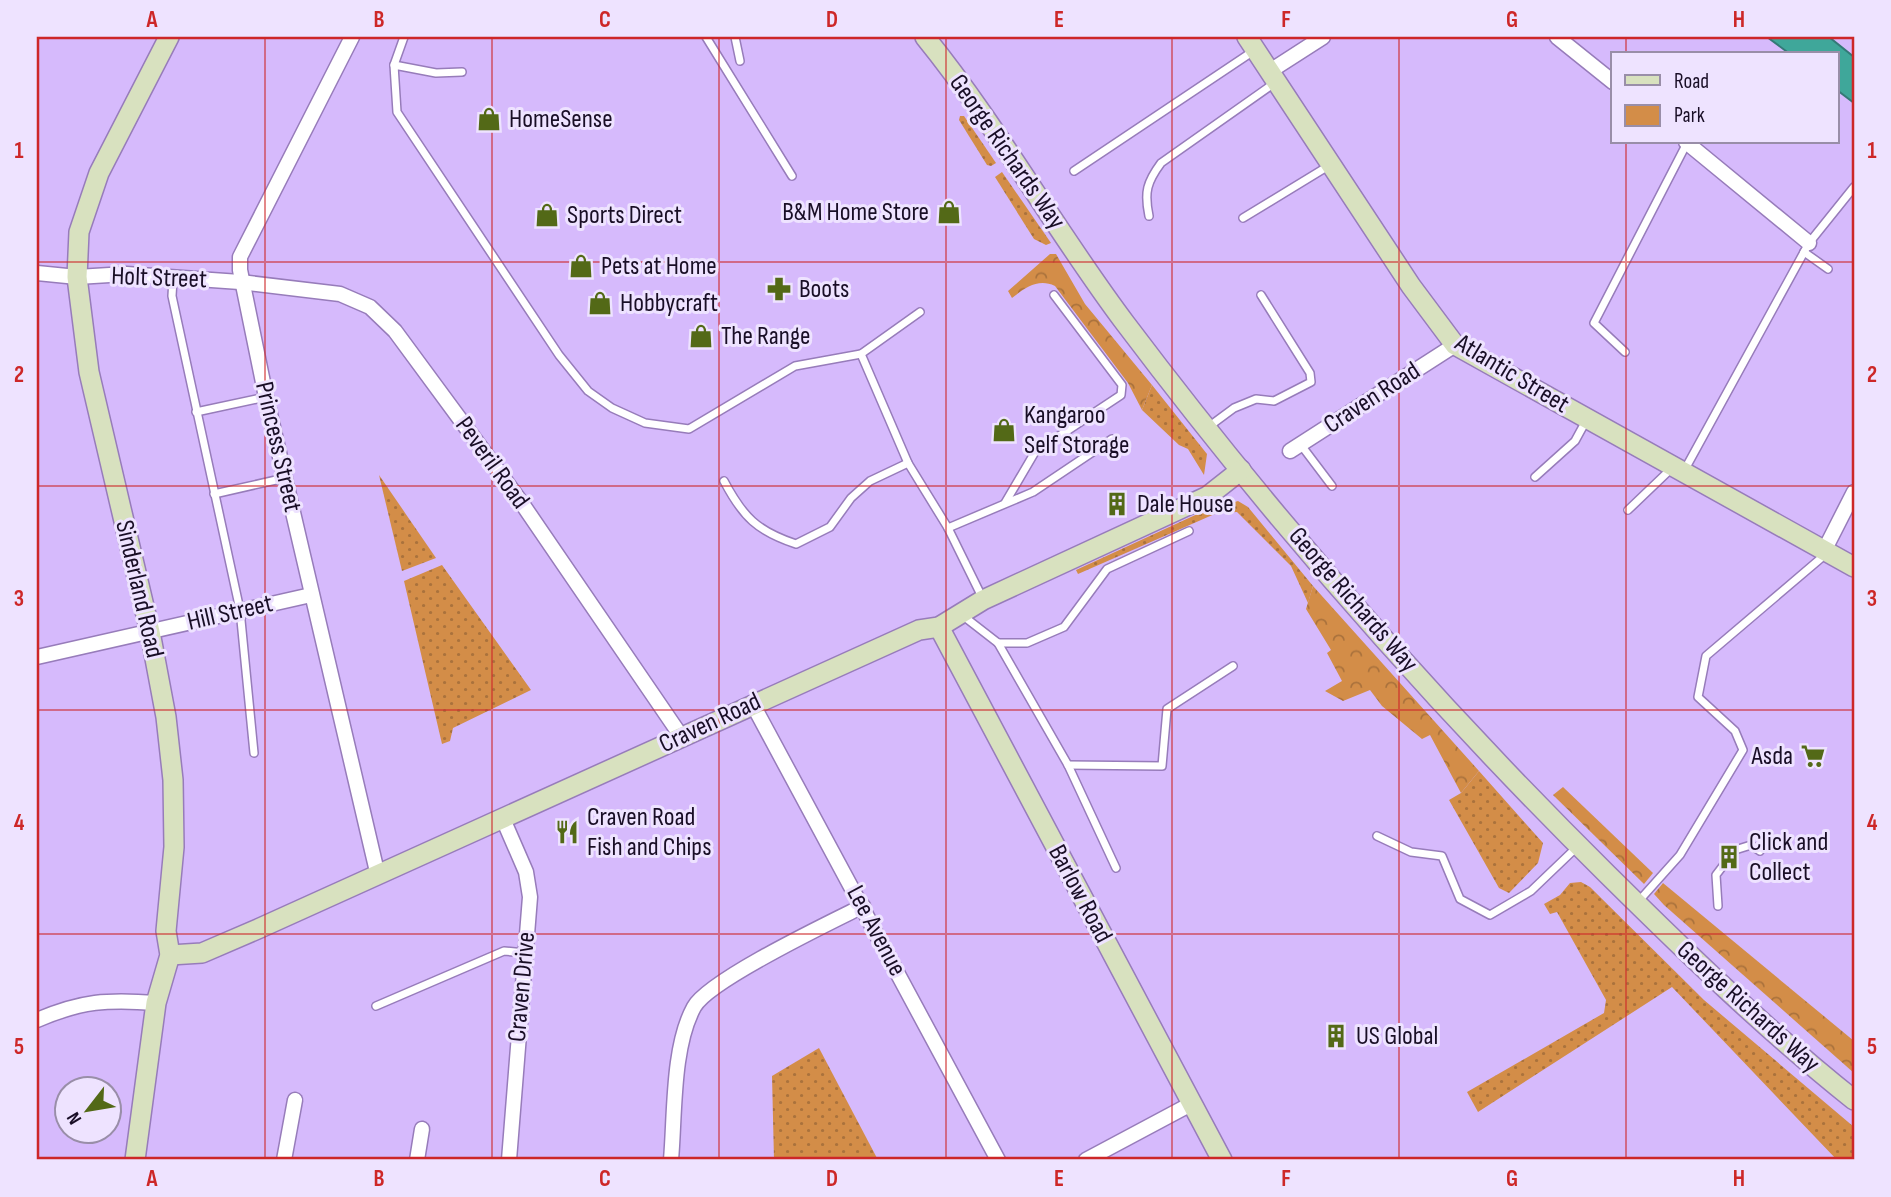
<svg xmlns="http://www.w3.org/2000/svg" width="1891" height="1197" font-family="'Sofia Sans Condensed',sans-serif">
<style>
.green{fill:url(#green-dots)}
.forest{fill:url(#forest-crowns)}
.water{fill:#3fa79a;stroke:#347977;stroke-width:2}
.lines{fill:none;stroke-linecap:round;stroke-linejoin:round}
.lane-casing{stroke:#977cba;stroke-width:10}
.street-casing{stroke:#977cba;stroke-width:17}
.secondary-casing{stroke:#977cba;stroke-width:22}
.lane{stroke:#fff;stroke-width:7}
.street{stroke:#fff;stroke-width:14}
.secondary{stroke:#d8e1bf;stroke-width:19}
.grid{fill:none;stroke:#cd2728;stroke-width:2;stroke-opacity:0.55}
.labels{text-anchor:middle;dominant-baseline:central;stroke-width:6;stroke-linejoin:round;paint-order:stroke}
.poi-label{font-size:26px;fill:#190e26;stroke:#eee3ff;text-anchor:start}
.street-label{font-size:26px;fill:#190e26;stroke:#eee3ff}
.neatline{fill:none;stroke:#cd2728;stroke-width:2.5}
.grid-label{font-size:23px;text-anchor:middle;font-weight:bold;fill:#cd2728}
</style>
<defs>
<pattern id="green-dots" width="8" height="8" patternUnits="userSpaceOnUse" patternTransform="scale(1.75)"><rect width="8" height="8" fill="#d38d48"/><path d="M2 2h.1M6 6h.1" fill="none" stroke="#aa723c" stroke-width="1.8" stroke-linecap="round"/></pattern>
<pattern id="forest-crowns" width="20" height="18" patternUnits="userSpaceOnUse" patternTransform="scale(1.75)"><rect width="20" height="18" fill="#d38d48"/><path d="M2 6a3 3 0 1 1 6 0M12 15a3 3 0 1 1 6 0" fill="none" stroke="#aa723c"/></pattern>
</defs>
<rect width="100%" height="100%" fill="#d6bafc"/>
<g class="green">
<polygon points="960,116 964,116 996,163 991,166 987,165 959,120"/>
<polygon points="1002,172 1051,243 1046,245 1034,239 995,177"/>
<polygon points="1152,385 1207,454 1204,475 1188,449 1179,445 1142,410"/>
<polygon points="379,475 436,558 402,571"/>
<polygon points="1238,501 1248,507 1313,586 1308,603 1291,566 1237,512 1217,513 1078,574 1076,570 1204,511"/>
<polygon points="442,565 531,690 453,728 450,741 442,744 404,581"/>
<polygon points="1479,771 1543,843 1538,863 1509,893 1499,888 1449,800 1461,793"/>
<polygon points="1581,882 1590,887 1704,1000 1854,1127 1854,1160 1837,1160 1672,987 1478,1112 1467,1092 1604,1013 1606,1000 1557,912 1550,914 1544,904 1560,895 1570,883"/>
<polygon points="819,1048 878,1160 774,1160 772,1076"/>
</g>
<g class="forest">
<path d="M1050 254H1056L1085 304 1152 385 1142 410 1128 383 1055 286C1038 278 1025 288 1012 298L1008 291Z"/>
<polygon points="1313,586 1479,771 1461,793 1430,735 1422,739 1382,706 1370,690 1343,701 1325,691 1342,681 1327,653 1331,650 1306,609"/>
<polygon points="1563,787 1653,873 1644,884 1553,795"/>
<polygon points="1663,883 1854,1041 1854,1073 1664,905 1654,894"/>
</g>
<polygon class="water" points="1767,37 1829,37 1854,57 1854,103 1837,90 1837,54 1790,54"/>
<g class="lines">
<g class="lane-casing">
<g id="lane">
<polyline points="706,37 792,176"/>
<polyline points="735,37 740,61"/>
<polyline points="394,65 404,37"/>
<polyline points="462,72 436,73 394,65 397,112 559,355 588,391 612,408 645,423 689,429 795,366 861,354"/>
<polyline points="1074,171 1255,50"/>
<path d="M1149 216C1144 192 1147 182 1161 163L1276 82"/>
<polyline points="1243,218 1330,165"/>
<polyline points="1804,252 1828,269"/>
<polyline points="173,279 172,296 240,610 254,753"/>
<polyline points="920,312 861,354 908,463 948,528 983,599"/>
<polyline points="1625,352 1594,323 1687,143"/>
<polyline points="196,412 266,397"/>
<polyline points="1207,428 1234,408 1256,399 1274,401 1311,382 1310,373 1261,295"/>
<polyline points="1301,445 1332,486"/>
<polyline points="1684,471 1809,243 1854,187"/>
<polyline points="1535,477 1575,441 1587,419"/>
<path d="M724 481C743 517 757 531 796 544L830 527 851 498 870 481 908 463"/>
<polyline points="214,494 285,478"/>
<polyline points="1005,503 1035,452 1121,395 1122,385 1054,295"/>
<polyline points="1628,510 1673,467"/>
<polyline points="948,528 1033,492 1112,439"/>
<polyline points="962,615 998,643 1027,643 1064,627 1107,569 1189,531"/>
<polyline points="998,643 1068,765 1116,868"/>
<polyline points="1068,765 1162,766 1167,709 1233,666"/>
<polyline points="1377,836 1411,852 1442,856 1460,899 1490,915 1531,891 1578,846"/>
<polyline points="1637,903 1680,855 1743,750 1735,731 1698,697 1706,656 1820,559 1823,552"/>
<polyline points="1718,906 1716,875 1735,850 1751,845 1760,851"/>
<polyline points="376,1006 504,951 525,953"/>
</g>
</g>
<g class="street-casing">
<g id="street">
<polyline points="352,37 240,257 240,270 266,397 378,876"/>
<polyline points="1557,37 1613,82"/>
<polyline points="1270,71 1323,37"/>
<polyline points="1686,142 1809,243"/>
<polyline points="37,273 77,277 126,274 240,282 340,294 370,307 395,331 521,502 681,736"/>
<polyline points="1290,451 1455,345"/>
<polyline points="1824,551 1854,492"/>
<polyline points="37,657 311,595"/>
<polyline points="752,703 998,1160"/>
<polyline points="503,819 526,872 530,897 509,1160"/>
<path d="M37 1020C81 1001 108 999 156 1003"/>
<polyline points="284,1160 295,1100"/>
<polyline points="417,1160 422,1129"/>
<path d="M671 1160C675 1115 672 1047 694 1007 709 980 829 923 863 906"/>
<polyline points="1086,1160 1191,1104"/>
</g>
</g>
<g class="secondary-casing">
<g id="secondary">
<path d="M925 37C998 127 1055 230 1125 323 1272 518 1434 703 1607 874 1687 953 1766 1030 1854 1100"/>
<polyline points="1247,37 1411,286 1455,345 1854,567"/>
<polyline points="939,627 1222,1160"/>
<polyline points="170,955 202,953 260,928 919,630 939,627 983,600 1208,496 1241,470"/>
<polyline points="135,1160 156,1003 170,955 166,931 174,847 173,780 166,717 150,632 89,372 77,277 79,232 99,173 169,37"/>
</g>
</g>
<use href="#lane" class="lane"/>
<use href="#street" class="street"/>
<use href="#secondary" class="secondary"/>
</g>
<path class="grid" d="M265 37V1160M492 37V1160M719 37V1160M946 37V1160M1172 37V1160M1399 37V1160M1626 37V54M1626 142V1160M37 262H1854M37 486H1854M37 710H1854M37 934H1854"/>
<defs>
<g id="shop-bare" transform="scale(1.89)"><path d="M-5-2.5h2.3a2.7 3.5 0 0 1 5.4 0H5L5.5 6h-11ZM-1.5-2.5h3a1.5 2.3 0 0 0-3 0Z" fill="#536917" stroke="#eee3ff" stroke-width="2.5" paint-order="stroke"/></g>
<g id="pharmacy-bare" transform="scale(1.89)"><path d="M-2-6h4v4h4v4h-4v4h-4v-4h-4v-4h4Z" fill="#536917" stroke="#eee3ff" stroke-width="2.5" paint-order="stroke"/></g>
<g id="building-bare" transform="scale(1.89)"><path d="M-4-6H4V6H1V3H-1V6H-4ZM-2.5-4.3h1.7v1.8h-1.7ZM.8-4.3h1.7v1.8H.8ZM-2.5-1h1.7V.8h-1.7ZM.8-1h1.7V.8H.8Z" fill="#536917" stroke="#eee3ff" stroke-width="2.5" paint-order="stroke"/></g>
<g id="supermarket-bare" transform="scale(1.89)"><path d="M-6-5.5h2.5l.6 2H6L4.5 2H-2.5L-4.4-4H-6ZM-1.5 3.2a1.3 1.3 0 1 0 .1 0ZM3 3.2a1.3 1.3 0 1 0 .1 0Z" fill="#536917" stroke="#eee3ff" stroke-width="2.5" paint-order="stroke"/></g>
<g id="restaurant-bare" transform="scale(1.89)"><path d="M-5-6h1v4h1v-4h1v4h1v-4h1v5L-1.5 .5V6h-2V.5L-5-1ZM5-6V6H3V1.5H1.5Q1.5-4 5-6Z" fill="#536917" stroke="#eee3ff" stroke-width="2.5" paint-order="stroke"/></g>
</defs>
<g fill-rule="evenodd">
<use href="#shop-bare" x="489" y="119"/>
<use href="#shop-bare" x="949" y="212"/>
<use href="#shop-bare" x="547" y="215"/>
<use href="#shop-bare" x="581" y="266"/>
<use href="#pharmacy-bare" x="779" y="289"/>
<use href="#shop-bare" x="600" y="303"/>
<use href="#shop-bare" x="701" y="336"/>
<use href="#shop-bare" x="1004" y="430"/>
<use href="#building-bare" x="1117" y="504"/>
<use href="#supermarket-bare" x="1813" y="756"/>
<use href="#restaurant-bare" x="567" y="832"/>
<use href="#building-bare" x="1729" y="857"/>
<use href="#building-bare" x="1336" y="1036"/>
</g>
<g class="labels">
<g class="poi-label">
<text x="509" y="119">HomeSense</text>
<text x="929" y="212" text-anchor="end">B&amp;M Home Store</text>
<text x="567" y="215">Sports Direct</text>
<text x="601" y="266">Pets at Home</text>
<text x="799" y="289">Boots</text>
<text x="620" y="303">Hobbycraft</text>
<text x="721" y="336">The Range</text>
<text x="1024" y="415">Kangaroo<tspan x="1024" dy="30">Self Storage</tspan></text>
<text x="1137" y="504">Dale House</text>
<text x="1793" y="756" text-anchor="end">Asda</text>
<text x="587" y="817">Craven Road<tspan x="587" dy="30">Fish and Chips</tspan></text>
<text x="1749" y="842">Click and<tspan x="1749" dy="30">Collect</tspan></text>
<text x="1356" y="1036">US Global</text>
</g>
<g class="street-label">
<text transform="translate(1007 152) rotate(55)">George Richards Way</text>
<text transform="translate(159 278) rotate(2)">Holt Street</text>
<text transform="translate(1512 374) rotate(31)">Atlantic Street</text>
<text transform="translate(1372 398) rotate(-33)">Craven Road</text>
<text transform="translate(278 447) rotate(77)">Princess Street</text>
<text transform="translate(492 463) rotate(54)">Peveril Road</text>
<text transform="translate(139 589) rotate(77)">Sinderland Road</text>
<text transform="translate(1353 600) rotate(49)">George Richards Way</text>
<text transform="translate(230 613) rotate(-13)">Hill Street</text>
<text transform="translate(710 723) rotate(-25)">Craven Road</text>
<text transform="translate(1080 894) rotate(62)">Barlow Road</text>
<text transform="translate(876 931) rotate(62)">Lee Avenue</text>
<text transform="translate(522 987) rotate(-85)">Craven Drive</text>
<text transform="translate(1748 1007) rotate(42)">George Richards Way</text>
</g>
</g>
<rect width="1891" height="1197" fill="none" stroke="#eee3ff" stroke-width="77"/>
<rect x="1611" y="52" width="228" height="91" fill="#eee3ff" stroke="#998ea8" stroke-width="2"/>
<rect x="1625" y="75" width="35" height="10" fill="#d8e1bf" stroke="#998ea8" stroke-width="2"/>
<text x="1674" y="88" font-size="21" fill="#190e26">Road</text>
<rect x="1625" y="105" width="35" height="21" fill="#d38d48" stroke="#998ea8" stroke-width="2"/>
<text x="1674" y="122" font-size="21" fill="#190e26">Park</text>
<g transform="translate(88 1110) rotate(239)"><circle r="33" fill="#eee3ff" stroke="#998ea8" stroke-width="2"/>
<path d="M0-5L12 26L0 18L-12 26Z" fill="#536917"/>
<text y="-10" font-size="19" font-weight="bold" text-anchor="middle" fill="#190e26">N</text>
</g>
<rect x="38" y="38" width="1815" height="1120" class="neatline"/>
<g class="grid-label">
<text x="152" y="27">A</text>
<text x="379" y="27">B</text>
<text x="605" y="27">C</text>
<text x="832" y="27">D</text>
<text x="1059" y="27">E</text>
<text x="1286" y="27">F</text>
<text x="1512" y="27">G</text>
<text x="1739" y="27">H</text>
<text x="19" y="158">1</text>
<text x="1872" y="158">1</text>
<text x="19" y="382">2</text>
<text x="1872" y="382">2</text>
<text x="19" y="606">3</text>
<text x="1872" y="606">3</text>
<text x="19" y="830">4</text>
<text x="1872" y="830">4</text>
<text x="19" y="1054">5</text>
<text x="1872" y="1054">5</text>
<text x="152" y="1186">A</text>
<text x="379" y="1186">B</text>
<text x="605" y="1186">C</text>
<text x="832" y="1186">D</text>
<text x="1059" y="1186">E</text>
<text x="1286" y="1186">F</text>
<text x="1512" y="1186">G</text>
<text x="1739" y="1186">H</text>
</g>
</svg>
